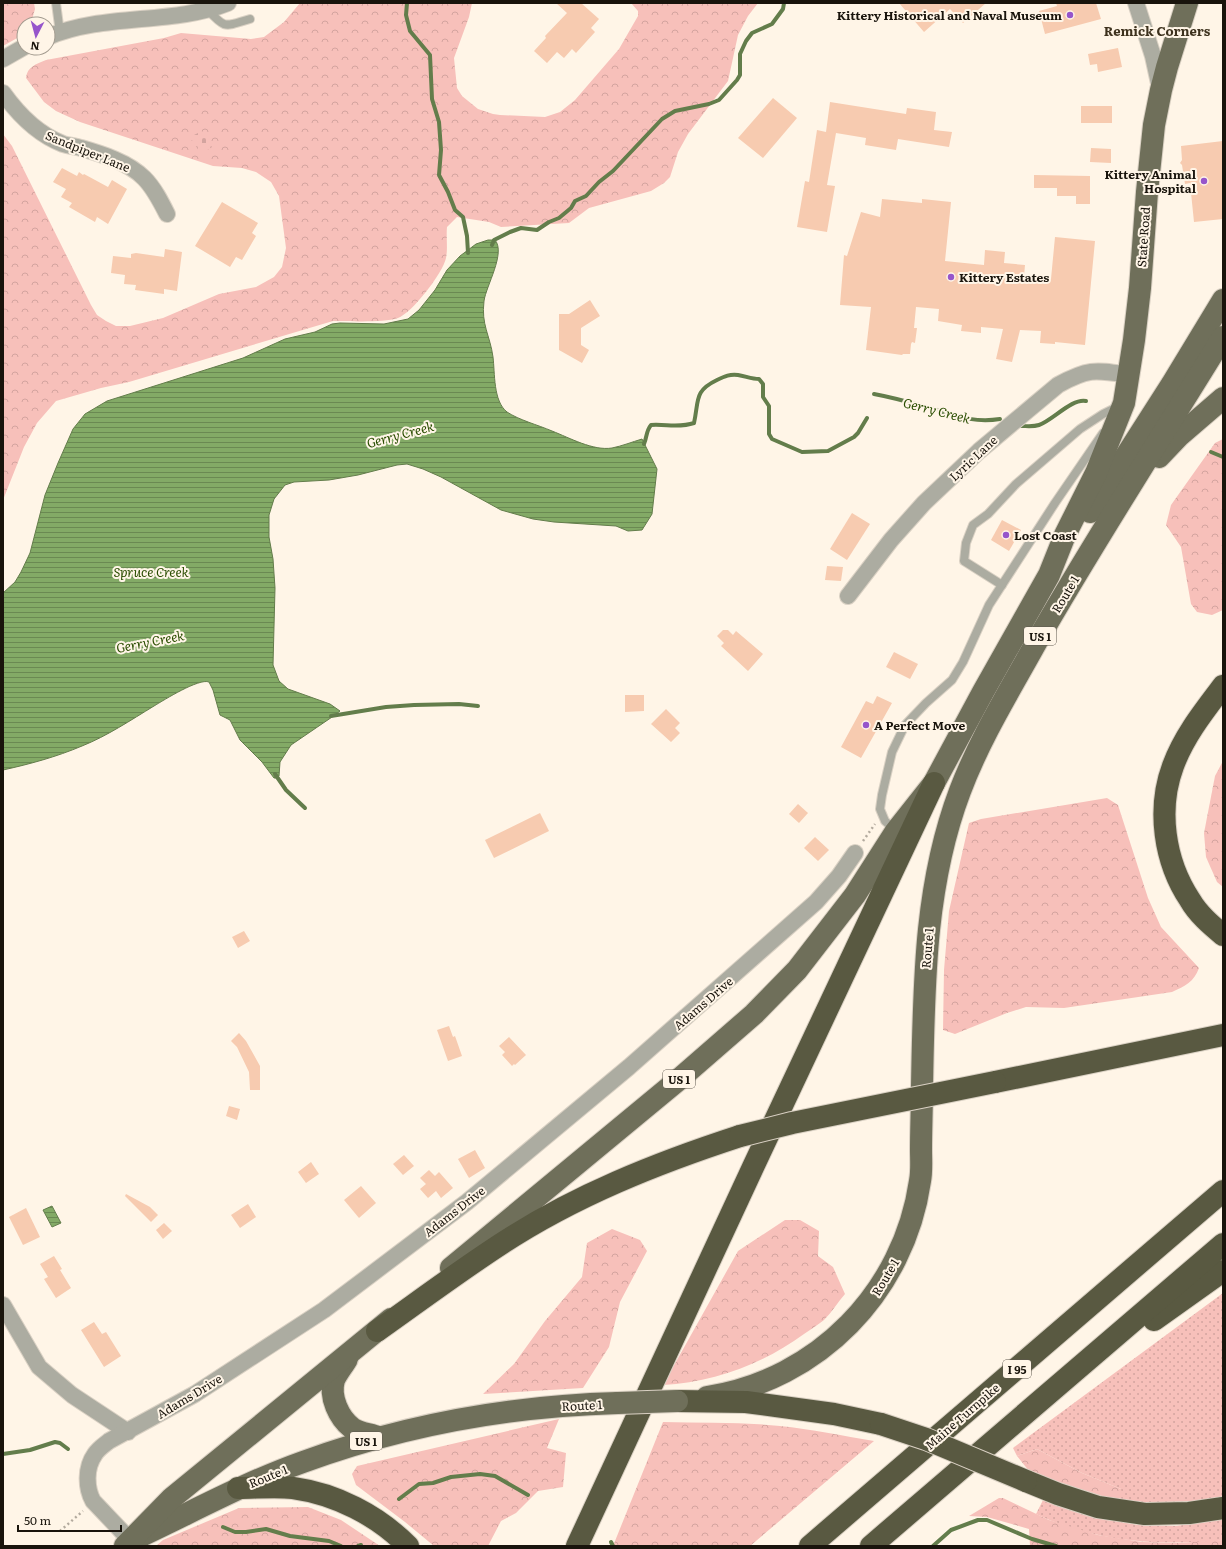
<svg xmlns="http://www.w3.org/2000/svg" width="1226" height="1549" font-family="Literata,serif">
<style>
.grass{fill:url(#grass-dots)}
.forest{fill:url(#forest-crowns)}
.cemetery{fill:url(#cemetery-stones)}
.water{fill:url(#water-rules);stroke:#637d4b}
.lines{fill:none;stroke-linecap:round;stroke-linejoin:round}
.stream{stroke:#637d4b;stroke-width:4}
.building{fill:#f7cbb0}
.service-casing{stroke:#dad1c4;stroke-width:10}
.minor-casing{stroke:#dad1c4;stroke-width:18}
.primary-casing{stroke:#dad1c4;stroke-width:24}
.motorway-casing{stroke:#dad1c4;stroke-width:24}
.path{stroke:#b3aa9e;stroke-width:2.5;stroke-dasharray:2 3;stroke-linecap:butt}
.service{stroke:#acaca1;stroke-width:8}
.minor{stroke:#acaca1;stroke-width:16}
.primary{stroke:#6f6f5a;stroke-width:22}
.motorway{stroke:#595941;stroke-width:22}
.primary-bridge-casing{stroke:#dad1c4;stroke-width:24;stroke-linecap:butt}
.motorway-bridge-casing{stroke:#dad1c4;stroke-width:24;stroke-linecap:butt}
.primary-bridge{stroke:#6f6f5a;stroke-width:22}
.motorway-bridge{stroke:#595941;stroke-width:22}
.poi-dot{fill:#9655cb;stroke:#fff5e7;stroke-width:1.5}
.labels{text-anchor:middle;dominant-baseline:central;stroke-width:4;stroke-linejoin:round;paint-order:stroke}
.shield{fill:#fff5e7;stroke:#5e584e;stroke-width:1}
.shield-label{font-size:11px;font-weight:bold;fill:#19140c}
.poi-label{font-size:12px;font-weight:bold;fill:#19140c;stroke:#fff5e7;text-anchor:start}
.street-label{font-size:12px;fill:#19140c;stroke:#fff5e7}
.neighbourhood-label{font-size:13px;font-weight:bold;fill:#3d311d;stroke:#fff5e7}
.water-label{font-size:13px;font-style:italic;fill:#2a4d01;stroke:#fff5e7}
</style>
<defs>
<pattern id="grass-dots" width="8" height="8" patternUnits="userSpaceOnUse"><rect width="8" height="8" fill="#f7c0ba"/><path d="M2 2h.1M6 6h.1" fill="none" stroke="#d3a49f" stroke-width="1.8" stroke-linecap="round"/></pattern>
<pattern id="forest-crowns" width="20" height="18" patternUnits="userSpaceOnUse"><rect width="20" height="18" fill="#f7c0ba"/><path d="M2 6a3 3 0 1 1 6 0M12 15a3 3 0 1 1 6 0" fill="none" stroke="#d3a49f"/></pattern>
<pattern id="cemetery-stones" width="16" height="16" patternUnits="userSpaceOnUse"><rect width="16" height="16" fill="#f7c0ba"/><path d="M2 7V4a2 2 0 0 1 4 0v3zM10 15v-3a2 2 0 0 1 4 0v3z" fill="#d3a49f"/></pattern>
<pattern id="water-rules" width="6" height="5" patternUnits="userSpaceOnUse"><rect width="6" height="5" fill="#83aa66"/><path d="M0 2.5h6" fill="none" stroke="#6a8952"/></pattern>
</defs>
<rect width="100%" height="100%" fill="#fff5e7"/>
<g class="grass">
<polygon points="1223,1293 1223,1499 1176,1507 1114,1502 1121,1489 1082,1473 1037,1449 1017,1456 1013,1448"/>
<path d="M1043 1500 1100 1518 1138 1525 1176 1526 1223 1519V1540C1213 1542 1202 1542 1192 1542 1140 1545 1084 1537 1036 1514Z"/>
</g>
<g class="forest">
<polygon points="3,3 34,3 35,9 31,23 24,24 24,31 19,37 3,46"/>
<path d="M300 3H472L469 17 454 58 457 88 462 96 478 109 493 114 500 115 545 117 560 112 575 100 619 49 638 16V11L631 3H758L748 16 738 35 728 81 688 134 678 152 670 177 664 183 651 191 589 208 569 223 501 227 489 222 457 217 447 227C446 237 448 249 446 258 443 273 412 313 398 318 383 323 350 321 333 321L129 382 101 388 56 401 37 423 24 447 3 500V134L12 146 91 305 97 315 106 321 116 326H130L163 318 219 294 256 287 274 277 282 267 286 248 279 196 271 182 256 172 242 168 213 166 80 122 56 111 44 102 26 78C27 67 36 64 46 60L164 38 181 33 251 39 264 37 284 22Z"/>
<polygon points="1223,439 1223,610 1212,615 1197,612 1191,604 1181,547 1166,525 1171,505 1215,443"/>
<polygon points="1223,761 1223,887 1217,882 1206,857 1204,833 1215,776"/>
<path d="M1107 798 1118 805 1148 898 1161 927 1199 968C1194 982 1185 986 1172 992L1064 1008 1026 1007 1007 1013 955 1034 943 1030 944 970 949 911 969 823 981 819Z"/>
<path d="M785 1220H800L819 1231 818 1256 833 1267 845 1294C838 1302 832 1312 824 1320 818 1325 811 1329 804 1334 763 1364 714 1382 663 1385L738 1251Z"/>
<polygon points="612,1229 640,1240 647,1251 620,1302 609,1347 583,1388 483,1394 514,1364 545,1321 582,1277 587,1243"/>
<polygon points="559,1419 547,1448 566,1453 563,1487 538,1491 516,1513 501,1521 488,1546 434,1546 405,1522 356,1485 352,1474 357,1466"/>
<path d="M663 1422C702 1423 741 1422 780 1426 811 1429 843 1436 874 1441L750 1546H613Z"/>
<polygon points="1037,1449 1082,1473 1121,1489 1122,1495 1114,1502 1086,1495 1029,1471 1017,1456"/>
<polygon points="999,1498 1003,1498 1049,1520 1098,1535 1142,1542 1178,1543 1223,1540 1223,1546 1030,1546 1029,1529 987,1517 969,1516"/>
<polygon points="308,1507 341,1520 380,1546 156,1546 163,1540 239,1508"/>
</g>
<polygon class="cemetery" points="202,131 212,147 201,154 190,137"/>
<g class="water">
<path d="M488 240H495C506 253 486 286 484 301 481 325 490 335 493 357 495 373 493 401 507 412 519 420 538 425 552 431 570 438 593 451 612 448 622 446 632 442 642 439L657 469 652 514 642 530 628 531 616 526 554 522 533 519 501 510 441 477 423 469 407 464 397 465 358 475 329 480 294 482 285 485 274 499 269 515V537L273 559 275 588 273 665 279 681 288 689 330 704 340 711 335 715 291 745 280 762 279 776 277 778H274L262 762 240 740 230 720 220 715 213 690 209 682C199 678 164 700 154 706 131 720 107 736 82 746 56 757 30 764 3 770V593L15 582 21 572 30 553 45 495 58 463 73 429 85 414 107 401 243 358 285 339 315 332 332 324 340 323 384 324 408 319 419 310 435 290 447 270 460 256 476 244Z"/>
<polygon points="52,1206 61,1223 52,1227 43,1210"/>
</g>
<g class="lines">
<g class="stream">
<polyline points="407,3 406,15 410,31 430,55 432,99 439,122 441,150 439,175 448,192 455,210 463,217 467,236 468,253"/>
<polyline points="492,245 494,240 510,232 521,228 537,230 549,222 559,218 571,208 575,201 586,196 599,182 613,171 662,119 675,111 709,104 719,100 737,80 740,75 740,54 746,41 752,33 772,24 783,9 784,3"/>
<path d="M874 394C890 397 905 401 919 405 949 412 968 424 1000 419"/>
<path d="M1021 426C1027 426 1033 427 1039 425 1053 420 1072 398 1086 401"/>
<path d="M644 444C647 437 646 431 651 425 666 424 680 428 694 423 699 400 694 391 717 380 725 376 730 374 738 375 745 376 752 379 759 379L763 384V397L769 406V434L772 439 802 452 828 451 854 437 858 433 867 418"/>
<polyline points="1211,452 1223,457"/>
<polyline points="331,716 386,707 414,705 459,704 478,706"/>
<polyline points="275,774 286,790 305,808"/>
<polyline points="3,1454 30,1450 55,1442 60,1443 68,1449"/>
<polyline points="399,1499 419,1484 433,1483 451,1477 480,1474 495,1476 528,1495"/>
<polyline points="223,1527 235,1532 246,1532 266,1529 290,1536 329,1541 341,1546"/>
<polyline points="611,1542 613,1546"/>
<polyline points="358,1546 361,1545"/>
<polyline points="933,1546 951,1530 978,1520 987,1520 1032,1539 1056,1546"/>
</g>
</g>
<g class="building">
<polygon points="556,3 581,3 599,19 591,28 595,32 576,53 572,49 564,58 557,52 547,63 534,51 546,38 545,36 567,13"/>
<polygon points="899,3 986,3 963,23 950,9 924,32"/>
<polygon points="1056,3 1096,3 1101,19 1045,34 1039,11 1057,6"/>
<polygon points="1118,48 1122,67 1098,72 1097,64 1090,65 1088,54"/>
<polygon points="773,98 797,118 763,158 738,138"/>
<polygon points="830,102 906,114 907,108 936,112 934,130 952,132 949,147 898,139 896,150 865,145 866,138 836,133 827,185 835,186 827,232 797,227 805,181 809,182 817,130 826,132"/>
<rect x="1081" y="106" width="31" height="17"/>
<polygon points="1223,141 1223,219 1194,222 1190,183 1185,184 1182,165 1180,163 1182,160 1181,146"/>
<polygon points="1091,148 1111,149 1111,163 1090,162"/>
<polygon points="62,168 77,176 79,172 83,175 84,174 108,187 112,180 127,189 108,224 97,217 95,222 69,207 72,203 61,197 66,189 53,182"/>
<polygon points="1034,175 1090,176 1090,204 1076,204 1076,196 1057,196 1057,188 1034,188"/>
<polygon points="882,199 922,203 922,199 951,202 945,261 984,265 985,250 1005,252 1004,263 1025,265 1024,276 1051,279 1055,237 1095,241 1085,345 1055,342 1055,344 1040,343 1041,331 1020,330 1012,362 996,359 1003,329 981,327 981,333 961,331 962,325 938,321 939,309 916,307 914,328 917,328 915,343 912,342 911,344 910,354 903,354 902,355 866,350 871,307 840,305 844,255 847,256 861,212 880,217"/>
<polygon points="222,202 258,223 252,233 256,236 242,260 236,257 230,267 195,246"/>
<polygon points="165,249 182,252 177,291 164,289 164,294 135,290 136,285 124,284 125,275 111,273 113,256 131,258 131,254 136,253 164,257"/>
<polygon points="590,300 600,316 581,328 581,345 589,350 582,363 559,350 559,314 569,314"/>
<polygon points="852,513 870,524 847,560 830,549"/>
<polygon points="1002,520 1021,530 1009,551 991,540"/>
<polygon points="827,566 843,567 841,581 825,580"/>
<polygon points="723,630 728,630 733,635 736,631 763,654 748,671 721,646 724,643 717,636"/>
<polygon points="894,652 918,664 910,679 886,667"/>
<polygon points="625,695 644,695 644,711 625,712"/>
<polygon points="877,696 892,703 861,758 841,747 866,701 873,704"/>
<polygon points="666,709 680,723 675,728 680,733 671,742 651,724"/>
<polygon points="798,804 808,813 799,823 789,814"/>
<polygon points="540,813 549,831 494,858 485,840"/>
<polygon points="815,837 829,850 818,861 804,848"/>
<polygon points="244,931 250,941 238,948 232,937"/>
<polygon points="449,1026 453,1037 455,1036 462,1056 448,1061 437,1030"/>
<polygon points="239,1033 246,1041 260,1066 260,1090 250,1090 249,1072 237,1047 231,1041"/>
<polygon points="509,1037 526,1055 515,1065 514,1064 512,1066 502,1055 505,1052 499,1046"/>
<polygon points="229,1106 240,1109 237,1120 226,1116"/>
<polygon points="475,1150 485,1168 469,1178 458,1159"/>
<polygon points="404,1155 414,1166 403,1175 393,1164"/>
<polygon points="311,1162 319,1174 306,1183 298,1172"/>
<polygon points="429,1170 435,1176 439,1172 453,1188 441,1198 436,1191 428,1198 420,1189 426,1184 420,1178"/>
<polygon points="361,1186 376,1203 359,1218 344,1200"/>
<polygon points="126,1194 150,1207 158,1215 151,1222 125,1196"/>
<polygon points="248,1204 256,1217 240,1228 231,1215"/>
<polygon points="26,1208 40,1237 23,1245 9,1217"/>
<polygon points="164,1223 172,1231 163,1239 156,1230"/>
<polygon points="54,1256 62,1269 60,1270 71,1288 56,1298 44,1279 48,1277 40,1264"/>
<polygon points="94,1322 102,1334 106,1332 121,1356 104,1367 81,1330"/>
</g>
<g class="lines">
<g class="service-casing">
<g id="service">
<polyline points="56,3 60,33"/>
<path d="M208 10C226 30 225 26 250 19"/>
<polyline points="1002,585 964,561 966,543 973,525 988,514 1016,484 1080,429 1103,414 1119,406"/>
<polyline points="895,830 885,821 880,809 882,795 892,752 905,725 926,703 952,680 963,662 989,605 1055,503 1103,433"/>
</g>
</g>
<g class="minor-casing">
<g id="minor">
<polyline points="1136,3 1153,56 1160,88"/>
<path d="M48 37C104 13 173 25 228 3"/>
<polyline points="3,59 24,47"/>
<path d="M3 93C18 114 37 134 63 144 69 146 75 146 81 148 102 154 128 162 144 178 154 188 161 202 167 214"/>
<path d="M848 596 891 540 924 503 979 451 1058 385C1089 368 1095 370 1129 375"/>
<polyline points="3,1305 39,1367 72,1395 128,1432"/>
<path d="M131 1541 93 1501C86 1488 85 1468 95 1454 98 1449 104 1445 109 1441L195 1394 324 1310 467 1202 629 1067 816 902 839 876 855 853"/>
</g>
</g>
<g class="primary-casing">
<g id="primary">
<polyline points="1159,457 1179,436 1223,398"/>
<polyline points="1090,512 1172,384 1223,300"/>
<polyline points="451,1268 677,1081 754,1014 797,970 855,895 896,831 934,783 983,692 1049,575 1065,535 1096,473 1124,403 1134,340 1140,288 1147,192 1154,125 1161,90 1167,67 1187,3"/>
<path d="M347 1359C343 1366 337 1373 334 1380 329 1397 339 1418 352 1428 358 1433 370 1434 378 1437"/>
<path d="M707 1397C818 1380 904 1292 920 1181 922 1171 921 1160 921 1150 921 1129 922 1108 922 1087 924 987 924 886 960 791 980 738 1010 690 1037 641 1096 538 1161 438 1223 337"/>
<path d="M143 1535C196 1510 247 1482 303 1462 404 1425 510 1406 618 1403"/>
<polyline points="125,1546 172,1498 391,1319"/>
</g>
</g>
<g class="motorway-casing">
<g id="motorway">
<path d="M1223 686C1204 711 1184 736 1173 766 1157 809 1164 861 1190 900 1198 914 1211 925 1223 935"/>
<polyline points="995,1082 1223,1035"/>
<polyline points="1154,1320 1223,1271"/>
<path d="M377 1331C418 1302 458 1272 501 1244 574 1196 657 1163 740 1136"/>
<polyline points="677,1401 746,1402 834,1414 881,1424"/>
<polyline points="1026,1481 1058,1494 1098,1507 1145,1514 1189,1513 1223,1508"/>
<path d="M238 1488C256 1488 275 1486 293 1488 336 1494 377 1515 408 1546"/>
<polyline points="577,1546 754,1165 934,783"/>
<polyline points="810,1546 1223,1191"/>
<polyline points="871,1546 1223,1244"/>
</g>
</g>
<g class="path">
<polyline points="863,841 875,824"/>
<polyline points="60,1531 83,1511"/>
</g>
<use href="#service" class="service"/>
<use href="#minor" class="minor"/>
<use href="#primary" class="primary"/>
<use href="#motorway" class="motorway"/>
<g class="primary-bridge-casing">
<polyline id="primary-bridge" points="618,1403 677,1401"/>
</g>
<g class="motorway-bridge-casing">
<g id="motorway-bridge">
<polyline points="740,1136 792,1123 995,1082"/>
<polyline points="881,1424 926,1439 1026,1481"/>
</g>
</g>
<use href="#primary-bridge" class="primary-bridge"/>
<use href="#motorway-bridge" class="motorway-bridge"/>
</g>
<g class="poi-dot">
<circle cx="1070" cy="15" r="4"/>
<circle cx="1204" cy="181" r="4"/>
<circle cx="951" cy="277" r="4"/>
<circle cx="1006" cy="535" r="4"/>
<circle cx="866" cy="725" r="4"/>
</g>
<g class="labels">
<g class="shield">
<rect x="1024" y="627" width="32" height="18" rx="3"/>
<rect x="663" y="1070" width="32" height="18" rx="3"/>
<rect x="1003" y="1360" width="28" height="18" rx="3"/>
<rect x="350" y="1432" width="32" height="18" rx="3"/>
</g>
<g class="shield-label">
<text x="1040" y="636">US 1</text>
<text x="679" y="1079">US 1</text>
<text x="1017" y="1369">I 95</text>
<text x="366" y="1441">US 1</text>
</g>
<g class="poi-label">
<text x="1062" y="15" text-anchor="end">Kittery Historical and Naval Museum</text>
<text x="1196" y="174" text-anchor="end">Kittery Animal<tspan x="1196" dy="14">Hospital</tspan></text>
<text x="959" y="277">Kittery Estates</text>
<text x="1014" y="535">Lost Coast</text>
<text x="874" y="725">A Perfect Move</text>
</g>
<g class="street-label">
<text transform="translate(88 151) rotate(22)">Sandpiper Lane</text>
<text transform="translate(1143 237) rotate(-86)">State Road</text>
<text transform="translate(973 458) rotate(-43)">Lyric Lane</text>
<text transform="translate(1065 594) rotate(-59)">Route 1</text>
<text transform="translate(927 948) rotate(-85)">Route 1</text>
<text transform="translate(703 1003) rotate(-41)">Adams Drive</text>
<text transform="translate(454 1211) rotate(-38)">Adams Drive</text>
<text transform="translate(885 1277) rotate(-59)">Route 1</text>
<text transform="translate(189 1396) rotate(-31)">Adams Drive</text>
<text transform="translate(582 1405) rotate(-3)">Route 1</text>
<text transform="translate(962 1416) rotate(-41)">Maine Turnpike</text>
<text transform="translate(268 1476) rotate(-22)">Route 1</text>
</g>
<g class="neighbourhood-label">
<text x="1157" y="30">Remick Corners</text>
</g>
<g class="water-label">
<text transform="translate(937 410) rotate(14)">Gerry Creek</text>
<text transform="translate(400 434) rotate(-15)">Gerry Creek</text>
<text x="151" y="571">Spruce Creek</text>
<text transform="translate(150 641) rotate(-11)">Gerry Creek</text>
</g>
</g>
<rect width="1226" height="1549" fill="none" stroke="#19140c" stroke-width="8"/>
<g transform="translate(36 36) rotate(186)"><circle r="19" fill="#fff5e7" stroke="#a39b8f"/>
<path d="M0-3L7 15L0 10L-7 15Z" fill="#9655cb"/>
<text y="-6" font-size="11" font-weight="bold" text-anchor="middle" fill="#19140c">N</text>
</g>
<path d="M18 1525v6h103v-6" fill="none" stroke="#19140c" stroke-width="2"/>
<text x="24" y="1525" font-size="12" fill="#19140c" stroke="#fff5e7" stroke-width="3" paint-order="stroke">50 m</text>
</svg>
